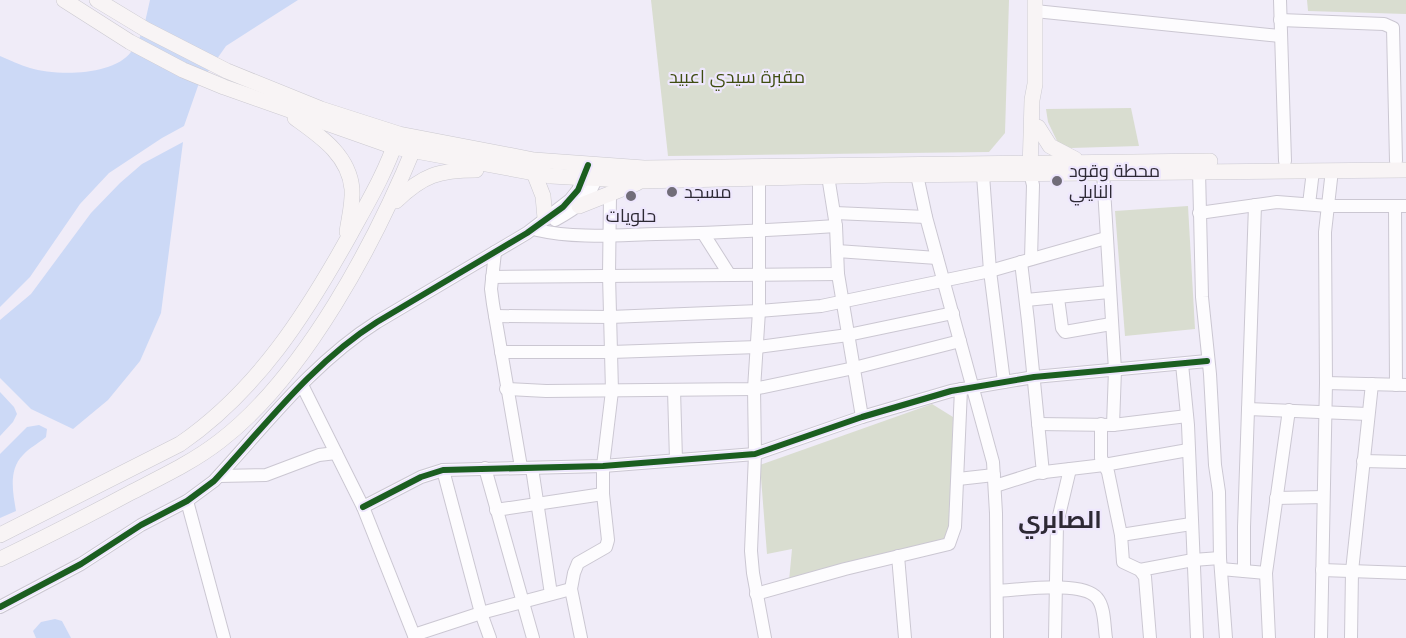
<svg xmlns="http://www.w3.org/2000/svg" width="1406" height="638" font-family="Arial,Cairo,sans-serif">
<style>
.green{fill:#d9ddd0}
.water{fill:#ccd9f6}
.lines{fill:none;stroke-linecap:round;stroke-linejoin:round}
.minor-casing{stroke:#cbc7d2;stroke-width:14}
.major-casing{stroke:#cbc9d0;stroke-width:16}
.minor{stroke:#fdfcfe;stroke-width:12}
.major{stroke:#f8f4f5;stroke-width:15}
.cycleway-casing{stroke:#eee7fd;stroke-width:10}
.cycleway{stroke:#1b5e20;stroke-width:6}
.poi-dot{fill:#716d79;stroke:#eee7fd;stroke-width:2}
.labels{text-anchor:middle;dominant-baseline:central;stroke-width:4.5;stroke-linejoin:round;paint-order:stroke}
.park-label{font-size:18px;fill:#3f4d10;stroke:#eee7fd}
.poi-label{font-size:18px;fill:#2d2934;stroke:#eee7fd;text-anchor:start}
.district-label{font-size:24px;font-weight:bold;fill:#2d2934;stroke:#eee7fd}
</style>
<rect width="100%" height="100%" fill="#f0ecf8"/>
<g class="green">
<polygon points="651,0 1009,0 1005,133 989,152 668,156"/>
<polygon points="1307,0 1406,0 1406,14 1308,11"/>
<polygon points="1131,108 1139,146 1071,148 1058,143 1048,122 1046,109"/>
<polygon points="1188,206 1195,329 1125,336 1115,211"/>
<polygon points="932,404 953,417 949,543 789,581 792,549 767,554 760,465"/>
</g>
<g class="water">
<path d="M150 0H298L226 46 198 86 184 126 162 138 109 173 80 204 30 277 0 307V56C10 60 20 65 30 68 56 76 113 76 131 52 143 38 146 17 150 0Z"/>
<polygon points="183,142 161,313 140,361 108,400 73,429 31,409 0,378 0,320 31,294 91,213 120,183 142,164"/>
<polygon points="0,392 14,407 17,414 13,422 0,436"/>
<path d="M39 425 47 429 46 437C39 443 29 448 23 455 8 470 13 493 16 511L0 518V454L27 427Z"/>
<polygon points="55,619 62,621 71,638 36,638 33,631 41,622"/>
</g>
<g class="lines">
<g class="minor-casing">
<g id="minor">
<polyline points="1280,0 1285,161"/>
<polyline points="1035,11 1280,36"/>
<polyline points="1280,20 1384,24 1393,28 1396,161"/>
<polyline points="1199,171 1202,297 1210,374 1215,465 1219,492 1220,558 1226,638"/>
<polyline points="1103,172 1115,370 1113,425"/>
<polyline points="1030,173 1033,185 1031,259"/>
<polyline points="917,175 926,217 993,462 996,513 997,638"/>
<polyline points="983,175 990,271 1004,382"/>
<polyline points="828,176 836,226 838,274 862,417"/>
<polyline points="759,179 759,311 754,389 755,454 751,551 753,573 765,638"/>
<polyline points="1309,204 1313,171"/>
<polyline points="1395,206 1396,385"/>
<polyline points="835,213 926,217"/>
<polyline points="1199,213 1277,202 1328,206 1406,206"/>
<path d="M555 220C579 207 590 199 598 173"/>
<path d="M537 230C576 239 617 235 656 234 717 233 776 230 836 226"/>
<polyline points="703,233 729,274"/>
<polyline points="837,251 937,258"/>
<polyline points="495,252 491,289 493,304 521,467"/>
<polyline points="1021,262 1028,321 1043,473"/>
<polyline points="492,277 838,274"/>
<polyline points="1058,298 1062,328 1065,332 1111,324"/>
<polyline points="1026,300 1109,292"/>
<polyline points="495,316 610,317 759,311 821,306 990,271 1106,238"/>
<polyline points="501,352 611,352 758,347 848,335 953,313"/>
<polyline points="1182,364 1188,425 1197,638"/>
<polyline points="1326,383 1406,385"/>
<polyline points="302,385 363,507 415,638"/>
<polyline points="506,389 546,391 754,389 854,368 960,341"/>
<polyline points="674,390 676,460"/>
<polyline points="1248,409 1368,414"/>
<polyline points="1038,424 1113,425 1187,416"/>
<polyline points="1101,424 1101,458 1108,472 1121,535 1123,562 1140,570 1145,577 1150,638"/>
<polyline points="1363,461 1406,462"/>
<polyline points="485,468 533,638"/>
<polyline points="532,468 551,594"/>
<polyline points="443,470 481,613 490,638"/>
<polyline points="219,476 266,475 319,455 336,453"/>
<polyline points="958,479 994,475"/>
<polyline points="995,486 1036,473 1104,465 1188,450"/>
<polyline points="1276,498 1323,497"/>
<polyline points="187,501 224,638"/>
<polyline points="363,507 421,477 443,470 603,466 755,454 862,417 951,391 1034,377 1207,361"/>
<polyline points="496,510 603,494"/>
<polyline points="1121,535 1191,524"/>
<polyline points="898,556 905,638"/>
<polyline points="1221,569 1266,573"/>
<polyline points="1140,570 1193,560 1220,558"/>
<polyline points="1322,570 1406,573"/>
<polyline points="1244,571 1244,527 1255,205"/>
<path d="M997 591C1019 590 1083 580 1097 598 1105 607 1104 626 1106 638"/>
<polyline points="756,594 845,569 949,544 955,527 961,389"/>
<path d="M0 607 81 564 141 525 187 501 214 481C265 426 312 363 377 322L527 233 570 200 578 190 586 171"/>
<polyline points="414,635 481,613 571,589"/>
<polyline points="581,638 571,589 574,573 578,563 606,547 608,540 603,494 603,466 612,391 609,275 610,196"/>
<polyline points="1055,638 1057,524 1070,469"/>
<polyline points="1269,638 1266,573 1289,410"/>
<polyline points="1321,638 1326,383 1325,232 1332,170"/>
<polyline points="1351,638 1352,571 1372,384"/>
</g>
</g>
<g class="major-casing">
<g id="major">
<polyline points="64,0 130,42 183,70 224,87 394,147 551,176 641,181 884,175 1406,170"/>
<polyline points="97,0 145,29 227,71 321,109 399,134 534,160 644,168 1210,161"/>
<path d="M295 118C320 136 349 155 352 189 353 203 349 218 347 232"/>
<polyline points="1038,127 1050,146 1075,159"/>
<polyline points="1030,171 1032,100 1035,84 1035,0"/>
<polyline points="534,173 543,196 545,218"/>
<path d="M396 201C423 175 439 170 476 170"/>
<polyline points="579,206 637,183"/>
<path d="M0 535 180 444C258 390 306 314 351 233 368 202 386 172 397 138"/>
<path d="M0 559C44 538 87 516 130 493 161 477 193 462 220 441 305 376 376 241 416 143"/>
</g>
</g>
<use href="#minor" class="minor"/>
<use href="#major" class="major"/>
<g class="cycleway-casing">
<g id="cycleway">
<polyline points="363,507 421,477 443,470 603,466 755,454 862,417 951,391 1034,377 1207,361"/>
<path d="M0 607 81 564 141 525 187 501 214 481C265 426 312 363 377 322L527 233 563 207 578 190 588 165"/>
</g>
</g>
<use href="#cycleway" class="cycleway"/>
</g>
<g class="poi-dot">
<circle cx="1057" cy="181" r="6"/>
<circle cx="672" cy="192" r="6"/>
<circle cx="631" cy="196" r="6"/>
</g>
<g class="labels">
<g class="park-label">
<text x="737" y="77">مقبرة سيدي اعبيد</text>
</g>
<g class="poi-label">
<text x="1069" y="171">محطة وقود<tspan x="1069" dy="21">النايلي</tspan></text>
<text x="684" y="192">مسجد</text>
<text x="631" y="216" text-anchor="middle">حلويات</text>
</g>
<g class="district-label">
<text x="1060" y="519">الصابري</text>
</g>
</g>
</svg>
